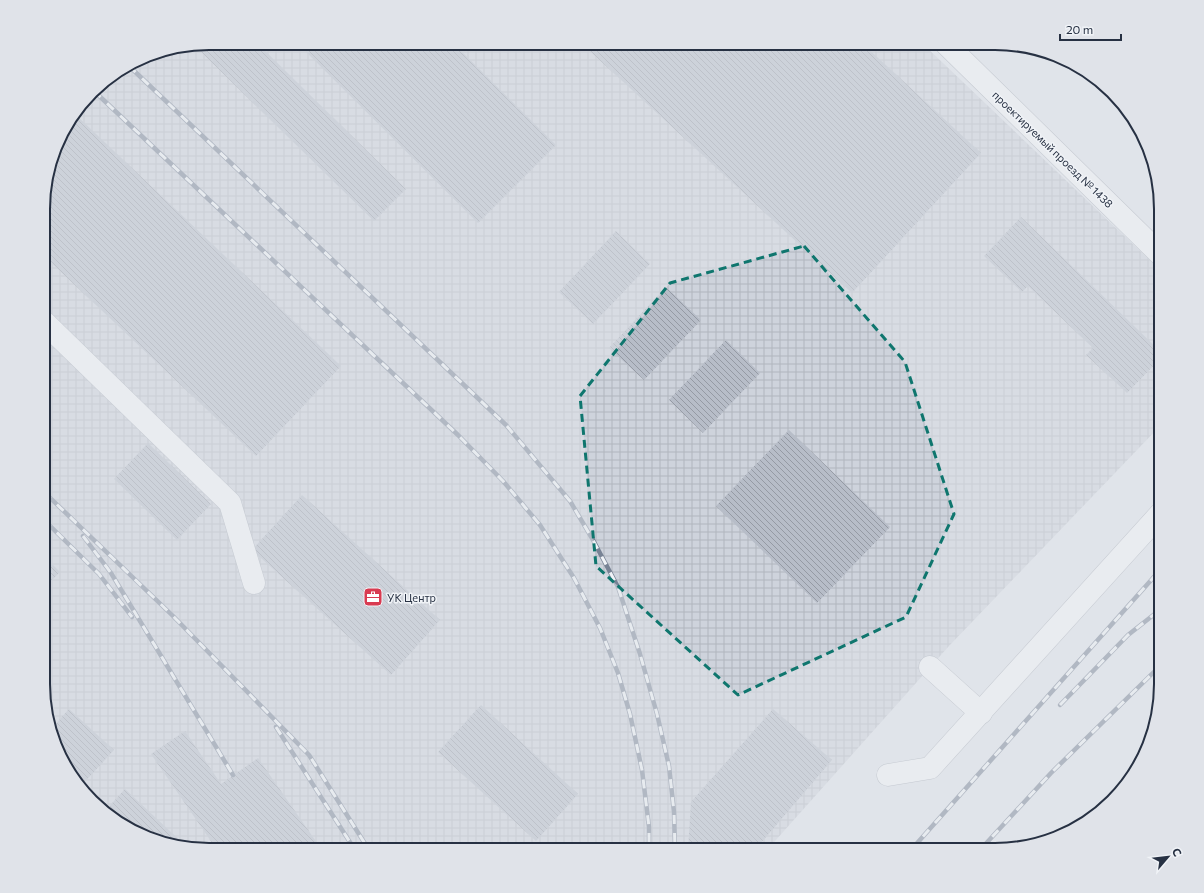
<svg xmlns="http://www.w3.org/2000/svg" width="1204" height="893" font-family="Commissioner,sans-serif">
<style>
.industrial{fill:url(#industrial-grid)}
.building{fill:url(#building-back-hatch)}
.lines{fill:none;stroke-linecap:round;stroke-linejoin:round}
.minor-casing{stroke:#a5abb5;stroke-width:23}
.minor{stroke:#f3f5f8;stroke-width:22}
.rail-casing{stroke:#788395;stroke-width:4.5}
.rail{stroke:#f0f3f7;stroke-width:3;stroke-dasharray:9;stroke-linecap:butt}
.marked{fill:none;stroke:#0f766e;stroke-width:3;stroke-dasharray:8 5;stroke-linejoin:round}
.labels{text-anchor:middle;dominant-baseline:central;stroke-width:3;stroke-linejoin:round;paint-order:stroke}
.street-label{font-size:11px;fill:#273143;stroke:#f0f3f7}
.poi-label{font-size:11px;fill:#273143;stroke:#f0f3f7;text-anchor:start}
.rim{fill:none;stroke:#273143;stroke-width:2}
</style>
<defs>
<pattern id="industrial-grid" width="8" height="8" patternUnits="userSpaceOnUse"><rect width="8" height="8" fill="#ced3dc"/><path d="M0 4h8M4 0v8" fill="none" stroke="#b1b6be"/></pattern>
<pattern id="building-back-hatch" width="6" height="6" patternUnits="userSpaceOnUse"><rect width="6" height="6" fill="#b7bdc8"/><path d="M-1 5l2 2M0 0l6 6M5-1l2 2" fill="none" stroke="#959aa4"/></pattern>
</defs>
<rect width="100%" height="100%" fill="#e0e4ea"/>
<polygon class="industrial" points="209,43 922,43 1161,271 1161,425 949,646 767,850 198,850 145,837 108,816 65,767 44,706 44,187 60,135 99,84 145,56"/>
<g class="building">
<polygon points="210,43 257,43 406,189 374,221 201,52"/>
<polygon points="297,43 453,43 556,145 478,223"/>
<polygon points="581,43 862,43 981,153 852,293"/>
<polygon points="76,115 341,366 256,456 44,256 44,187 60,135"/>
<polygon points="1021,217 1161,352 1161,358 1127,393 1086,355 1093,348 1028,286 1022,292 984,256"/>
<polygon points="616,231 650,264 593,324 559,292"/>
<polygon points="666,287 701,320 644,380 609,348"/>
<polygon points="726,340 760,373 703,433 669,400"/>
<polygon points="789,430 890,527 817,603 716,506"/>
<polygon points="148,443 211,504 177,540 114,479"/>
<polygon points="302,495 440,620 391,675 252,550"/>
<polygon points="44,556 60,572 44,588"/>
<polygon points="481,705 578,794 536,841 438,752"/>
<polygon points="69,709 114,750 81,786 65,767 52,728"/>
<polygon points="773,709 832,760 755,850 688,850 691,802"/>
<polygon points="185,731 221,784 258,758 322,850 217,850 151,754"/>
<polygon points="125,789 187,847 145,837 108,816 104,812"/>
</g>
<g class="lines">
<g class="minor-casing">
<g id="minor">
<polyline points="945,43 1161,255"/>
<polyline points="44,322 230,503 254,583"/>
<polyline points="930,667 981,713"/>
<polyline points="888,775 930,768 1161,513"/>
</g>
</g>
<use href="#minor" class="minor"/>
<g class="rail-casing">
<g id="rail">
<polyline points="129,66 506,425 570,501 593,540 618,587 640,654 657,714 669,766 674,812 675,850"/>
<polyline points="94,91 458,435 503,481 540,525 574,578 600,628 618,673 630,714 642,770 649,827 649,850"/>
<polyline points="44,492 173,616 309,755 369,850"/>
<polyline points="44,520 99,574 132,617"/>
<polyline points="83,536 111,573 233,775"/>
<polyline points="1060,705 1128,635 1161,609"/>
<polyline points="276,727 355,850"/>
<polyline points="911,850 1161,569"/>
<polyline points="980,850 1051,773 1161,665"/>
</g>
</g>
<use href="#rail" class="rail"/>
</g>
<path d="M0 0H1204V893H0ZM804 246 905 362 954 514 906 617 738 695 596 566 580 396 670 283Z" fill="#e0e4ea" fill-opacity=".55" fill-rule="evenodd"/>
<path class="marked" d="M804 246 905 362 954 514 906 617 738 695 596 566 580 396 670 283Z"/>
<defs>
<g id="office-square" transform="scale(1)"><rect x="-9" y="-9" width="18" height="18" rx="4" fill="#d93b51" stroke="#f0f3f7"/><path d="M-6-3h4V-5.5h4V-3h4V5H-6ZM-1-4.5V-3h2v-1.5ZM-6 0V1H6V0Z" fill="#fff"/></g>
</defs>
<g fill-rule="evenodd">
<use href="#office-square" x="373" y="597"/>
</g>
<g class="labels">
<g class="street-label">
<text transform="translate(1053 149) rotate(44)">проектируемый проезд № 1438</text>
</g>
<g class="poi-label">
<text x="387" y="597">УК Центр</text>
</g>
</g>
<path d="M0 0H1204V893H0ZM209 50H995A159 159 0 0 1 1154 209V684A159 159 0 0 1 995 843H209A159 159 0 0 1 50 684V209A159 159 0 0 1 209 50Z" fill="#e0e3e9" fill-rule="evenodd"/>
<path class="rim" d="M209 50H995A159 159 0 0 1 1154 209V684A159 159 0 0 1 995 843H209A159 159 0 0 1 50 684V209A159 159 0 0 1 209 50Z"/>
<g transform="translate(1168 857) rotate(62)" stroke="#f0f3f7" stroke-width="3" paint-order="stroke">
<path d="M0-3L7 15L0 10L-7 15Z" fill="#273143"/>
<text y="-6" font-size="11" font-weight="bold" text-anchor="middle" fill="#273143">С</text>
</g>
<path d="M1060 34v6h61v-6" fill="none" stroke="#273143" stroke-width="2"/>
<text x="1066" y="34" font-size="12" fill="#273143" stroke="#f0f3f7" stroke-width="3" paint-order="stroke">20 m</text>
</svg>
